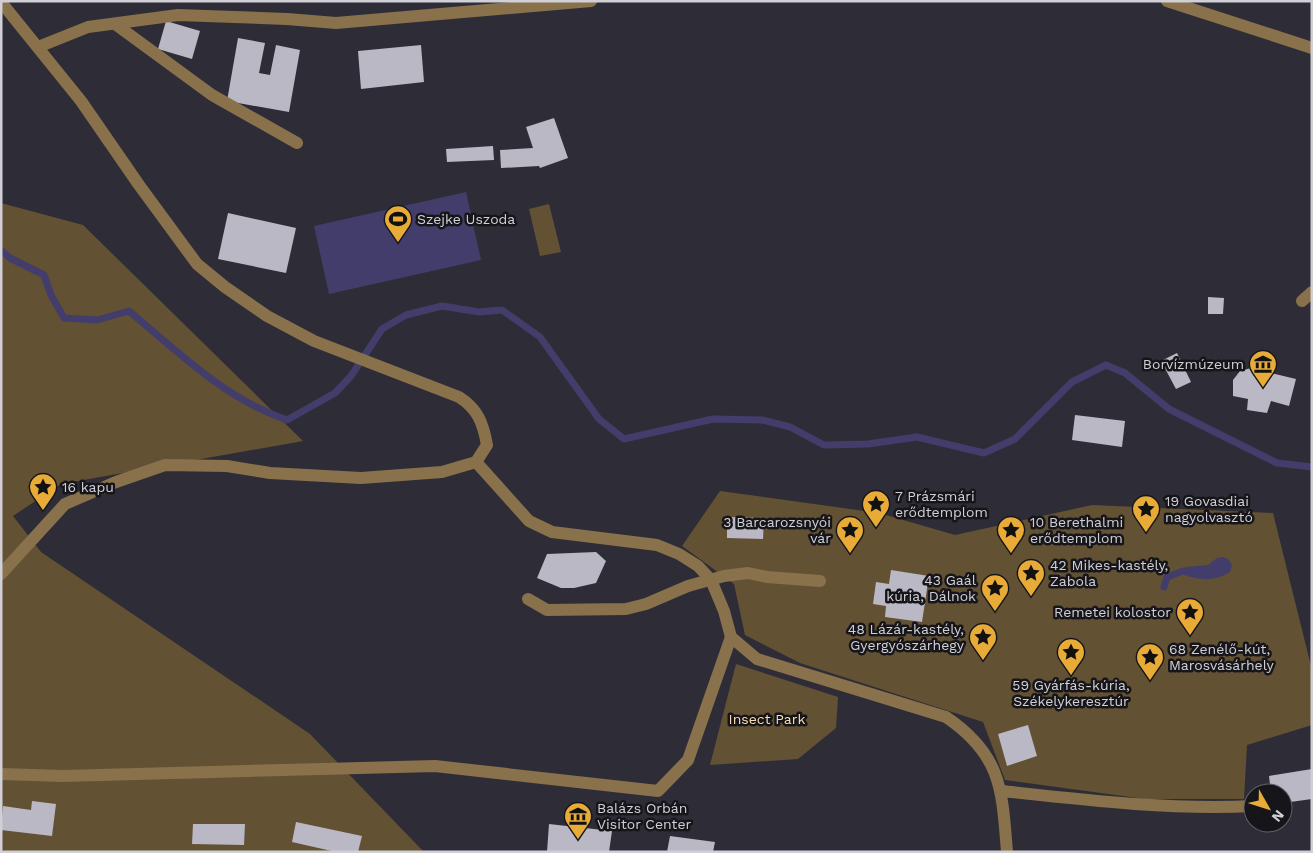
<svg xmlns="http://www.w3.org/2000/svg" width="1313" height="853" font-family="'Work Sans',sans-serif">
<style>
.green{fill:#635133}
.water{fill:#433d6c}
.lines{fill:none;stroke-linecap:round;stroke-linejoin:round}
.stream{stroke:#433d6c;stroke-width:7}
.building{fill:#b9b8c4}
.minor{stroke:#89714b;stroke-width:12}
.labels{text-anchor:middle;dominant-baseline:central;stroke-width:5;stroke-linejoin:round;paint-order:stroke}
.poi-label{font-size:14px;fill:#d0d0d6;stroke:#16161a;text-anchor:start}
.park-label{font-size:14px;fill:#fbdfb3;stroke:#16161a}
</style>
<rect width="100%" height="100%" fill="#2e2d37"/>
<g class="green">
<polygon points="1,203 83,225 303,441 61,484 13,516 41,552 310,734 424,852 1,852"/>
<polygon points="549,204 561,252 540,256 529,209"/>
<polygon points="720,491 879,513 955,535 1092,505 1273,513 1312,670 1312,725 1247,745 1244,799 1145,799 1005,780 983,722 800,663 745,635 734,584 682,546"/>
<polygon points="736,664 838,697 836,728 798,759 710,765"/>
</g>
<g class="water">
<polygon points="466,192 481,260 329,294 314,226"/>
<path d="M1223 557 1228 559 1232 565 1230 572C1214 582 1200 580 1184 575L1183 571 1186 567 1208 565 1217 558Z"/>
</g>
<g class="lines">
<g class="stream">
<path d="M1 250 10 258 44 275 51 295 64 318 97 320 129 311C178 352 225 399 287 420L335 393 351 376 382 329 406 315 442 306 479 312 502 310 540 337 599 419 624 439 713 419 762 420 790 427 824 445 868 444 917 437 984 453 1015 439 1072 382 1106 365 1125 373 1169 409 1277 463 1312 467"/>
<polyline points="1164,587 1167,577 1183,571"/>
</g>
</g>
<g class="building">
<polygon points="166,21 200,31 192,59 158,49"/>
<polygon points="238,38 265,43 259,73 270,75 276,45 300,50 289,112 227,101"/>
<polygon points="421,45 424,82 361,89 358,51"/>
<polygon points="554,118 568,158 540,168 539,166 501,168 500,150 533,148 526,127"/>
<polygon points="493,146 494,160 447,162 446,149"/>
<polygon points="228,213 296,228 286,273 218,259"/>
<polygon points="1208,297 1224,298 1223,314 1208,314"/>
<polygon points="1177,353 1191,382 1176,389 1161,361"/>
<polygon points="1251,368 1296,379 1289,406 1271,401 1267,413 1247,410 1248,399 1233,396 1233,380 1240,371"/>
<polygon points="1075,415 1125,421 1122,447 1072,440"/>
<polygon points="727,517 764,518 763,539 727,538"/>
<polygon points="596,552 606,561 596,583 574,588 561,588 537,578 547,554"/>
<polygon points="891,570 929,576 922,622 885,617 886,606 873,604 876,582 889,584"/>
<polygon points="1028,725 1037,756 1007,766 998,734"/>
<polygon points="1312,769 1312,799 1283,803 1283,793 1271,793 1269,776"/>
<polygon points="32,801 56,804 52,836 1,830 3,806 31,810"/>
<polygon points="296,822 362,836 358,852 336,852 292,842"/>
<polygon points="193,824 245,824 244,845 192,844"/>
<polygon points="549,824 612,831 609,852 547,852"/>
<polygon points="670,836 715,842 713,852 667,852"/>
</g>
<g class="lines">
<g class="minor">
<polyline points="1167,1 1312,48"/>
<path d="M1 2 81 101 139 185 197 264 225 287 267 316 314 341 459 397C478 409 483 423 487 445L476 462 442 472 361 478 270 473 227 466 165 465 116 482 65 504 1 574"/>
<polyline points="115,24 212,95 297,143"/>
<polyline points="38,47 88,27 178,15 287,19 336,23 591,1"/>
<polyline points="1302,301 1312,292"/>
<path d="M476 462 529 521 552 532 657 545 679 554 698 566 711 580 724 611 731 637 757 659 946 717C1002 755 1002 790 1007 852"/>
<polyline points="528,599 547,610 626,609 646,604 688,586 724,576 748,573 767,577 820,581"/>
<polyline points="1,774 63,776 435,766 658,791 688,760 731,637"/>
<path d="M1002 791C1085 800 1169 810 1253 806"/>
</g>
</g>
<defs>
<g id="stadium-pin" transform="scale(1.4375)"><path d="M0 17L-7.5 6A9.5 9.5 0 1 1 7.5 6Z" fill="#e8ab37" stroke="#16161a"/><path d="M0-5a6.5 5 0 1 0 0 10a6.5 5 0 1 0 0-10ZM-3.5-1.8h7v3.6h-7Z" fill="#111"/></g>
<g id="museum-pin" transform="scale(1.4375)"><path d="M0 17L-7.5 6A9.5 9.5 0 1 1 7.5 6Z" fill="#e8ab37" stroke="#16161a"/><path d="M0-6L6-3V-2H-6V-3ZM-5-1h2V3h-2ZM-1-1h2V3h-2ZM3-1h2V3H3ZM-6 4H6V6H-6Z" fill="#111"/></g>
<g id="sight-pin" transform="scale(1.4375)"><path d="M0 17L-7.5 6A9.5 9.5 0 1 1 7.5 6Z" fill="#e8ab37" stroke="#16161a"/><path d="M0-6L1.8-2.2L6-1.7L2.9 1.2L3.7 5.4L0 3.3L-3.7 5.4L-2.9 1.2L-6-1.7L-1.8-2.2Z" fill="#111"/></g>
</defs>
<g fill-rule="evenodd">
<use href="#stadium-pin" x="398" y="219"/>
<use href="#museum-pin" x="1263" y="364"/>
<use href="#sight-pin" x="43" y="487"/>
<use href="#sight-pin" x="876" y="504"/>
<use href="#sight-pin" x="1146" y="509"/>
<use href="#sight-pin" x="850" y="530"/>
<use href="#sight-pin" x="1011" y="530"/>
<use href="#sight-pin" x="1031" y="573"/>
<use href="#sight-pin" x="995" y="588"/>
<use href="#sight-pin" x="1190" y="612"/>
<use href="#sight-pin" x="983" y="637"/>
<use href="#sight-pin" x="1071" y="652"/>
<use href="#sight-pin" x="1150" y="657"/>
<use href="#museum-pin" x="578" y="816"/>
</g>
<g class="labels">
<g class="poi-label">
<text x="417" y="219">Szejke Uszoda</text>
<text x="1244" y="364" text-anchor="end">Borvízmúzeum</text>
<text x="62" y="487">16 kapu</text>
<text x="895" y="496">7 Prázsmári<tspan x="895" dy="16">erődtemplom</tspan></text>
<text x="1165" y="501">19 Govasdiai<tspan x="1165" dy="16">nagyolvasztó</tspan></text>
<text x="831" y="522" text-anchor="end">3 Barcarozsnyói<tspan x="831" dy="16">vár</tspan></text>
<text x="1030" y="522">10 Berethalmi<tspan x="1030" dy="16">erődtemplom</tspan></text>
<text x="1050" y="565">42 Mikes-kastély,<tspan x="1050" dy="16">Zabola</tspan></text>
<text x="976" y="580" text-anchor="end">43 Gaál<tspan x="976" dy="16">kúria, Dálnok</tspan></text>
<text x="1171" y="612" text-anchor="end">Remetei kolostor</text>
<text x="964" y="629" text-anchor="end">48 Lázár-kastély,<tspan x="964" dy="16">Gyergyószárhegy</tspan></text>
<text x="1169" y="649">68 Zenélő-kút,<tspan x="1169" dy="16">Marosvásárhely</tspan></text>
<text x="1071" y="685" text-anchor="middle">59 Gyárfás-kúria,<tspan x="1071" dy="16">Székelykeresztúr</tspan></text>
<text x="597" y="808">Balázs Orbán<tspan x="597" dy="16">Visitor Center</tspan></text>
</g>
<g class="park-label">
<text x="767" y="719">Insect Park</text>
</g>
</g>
<rect width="1313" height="853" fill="none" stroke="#d0d0d6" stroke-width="5"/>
<g transform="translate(1268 808) rotate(129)"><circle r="24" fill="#16161a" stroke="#606065"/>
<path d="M0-4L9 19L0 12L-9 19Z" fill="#e8ab37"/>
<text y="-8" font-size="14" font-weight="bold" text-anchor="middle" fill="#d0d0d6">N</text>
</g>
</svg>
